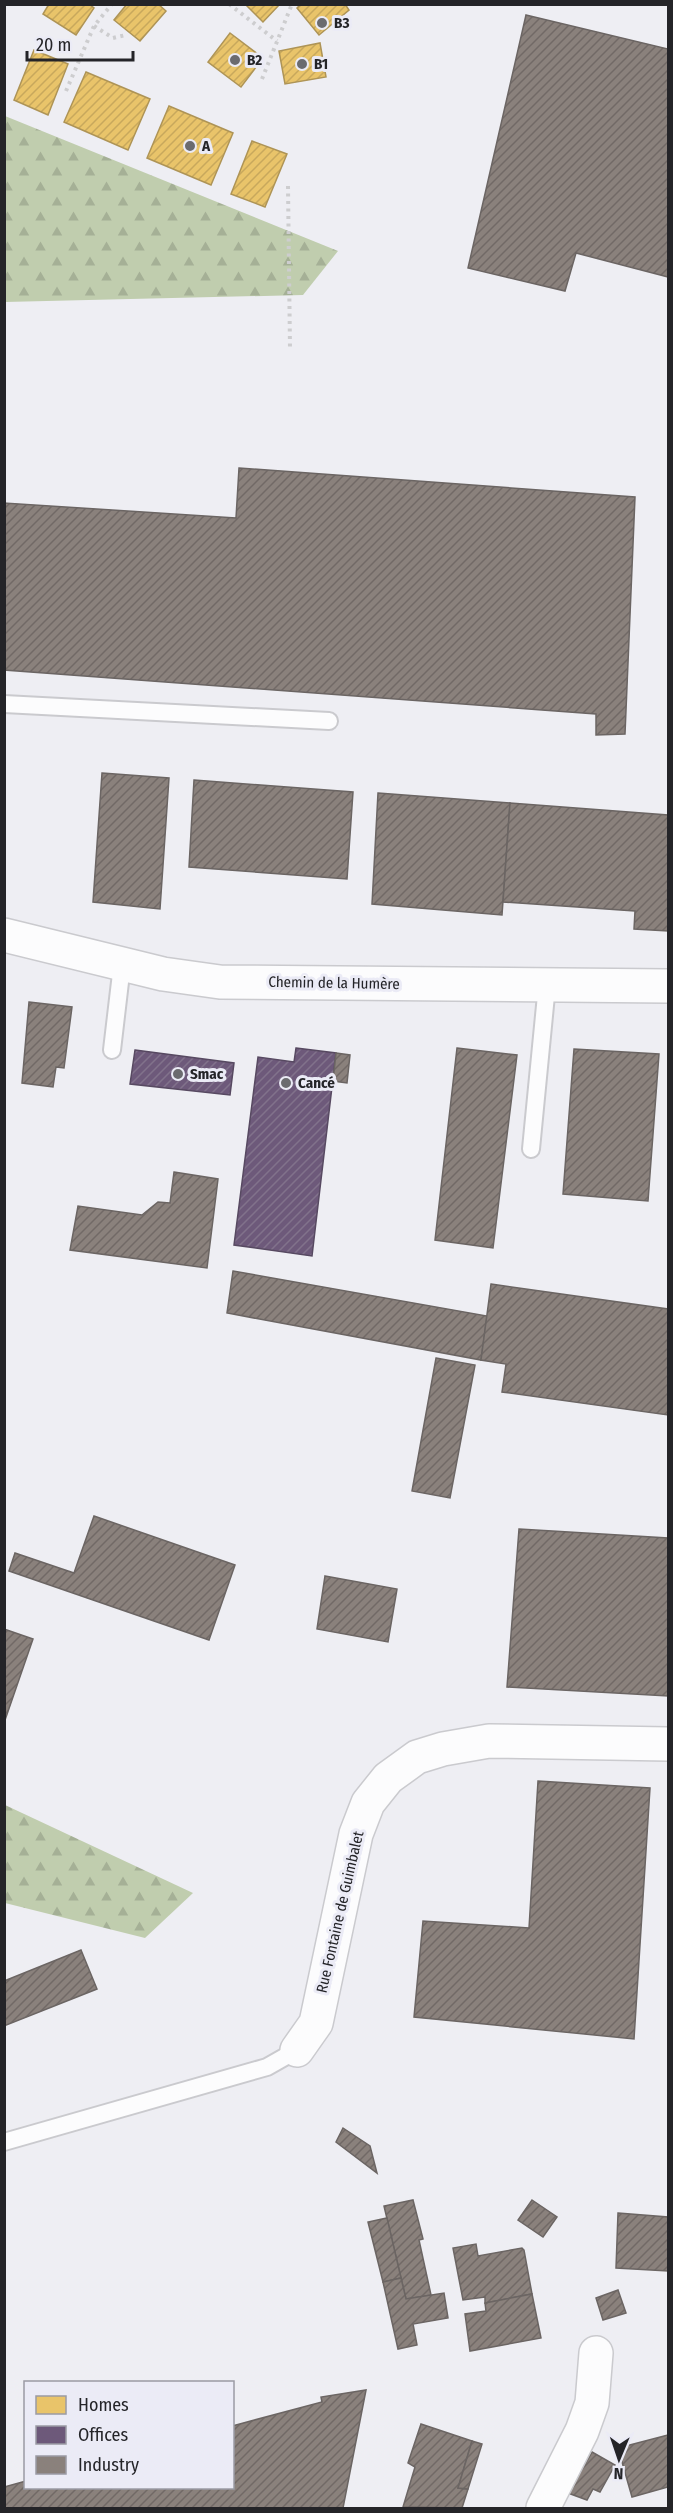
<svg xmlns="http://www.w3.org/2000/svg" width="673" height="2513" font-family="'Fira Sans Condensed',sans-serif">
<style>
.forest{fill:url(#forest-firs)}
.homes{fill:url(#homes-hatch);stroke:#ae9456;stroke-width:1.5}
.offices{fill:url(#offices-hatch);stroke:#574961;stroke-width:1.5}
.industry{fill:url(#industry-hatch);stroke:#6b6563;stroke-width:1.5}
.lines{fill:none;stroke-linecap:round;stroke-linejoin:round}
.lane-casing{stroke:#cacace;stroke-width:20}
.street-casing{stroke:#cacace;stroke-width:36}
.path{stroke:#cdcdcf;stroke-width:4;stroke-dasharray:3 4.5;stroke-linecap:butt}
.lane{stroke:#fcfcfd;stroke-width:16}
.street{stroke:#fcfcfd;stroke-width:33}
.poi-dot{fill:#6b6b6f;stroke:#ebebf6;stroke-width:2}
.labels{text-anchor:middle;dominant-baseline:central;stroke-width:6;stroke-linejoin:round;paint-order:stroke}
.poi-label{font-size:15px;font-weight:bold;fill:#242428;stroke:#ebebf6;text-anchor:start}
.street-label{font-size:15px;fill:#242428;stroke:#ebebf6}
</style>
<defs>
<pattern id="forest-firs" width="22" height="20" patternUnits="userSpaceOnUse" patternTransform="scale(1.5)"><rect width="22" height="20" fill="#c0cdae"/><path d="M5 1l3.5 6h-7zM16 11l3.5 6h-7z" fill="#a5b096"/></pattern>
<pattern id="homes-hatch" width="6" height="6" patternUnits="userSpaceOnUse" patternTransform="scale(1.5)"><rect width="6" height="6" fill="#e9c46a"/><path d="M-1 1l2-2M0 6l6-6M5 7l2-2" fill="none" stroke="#c8a85c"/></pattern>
<pattern id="offices-hatch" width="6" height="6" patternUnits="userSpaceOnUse" patternTransform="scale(1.5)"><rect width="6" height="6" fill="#6d597a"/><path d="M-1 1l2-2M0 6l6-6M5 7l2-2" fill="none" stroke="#81728b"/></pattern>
<pattern id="industry-hatch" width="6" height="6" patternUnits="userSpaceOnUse" patternTransform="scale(1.5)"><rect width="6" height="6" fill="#8a817c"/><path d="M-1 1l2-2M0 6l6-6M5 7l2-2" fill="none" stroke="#716966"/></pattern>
</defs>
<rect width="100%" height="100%" fill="#eeeef3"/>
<g class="forest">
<polygon points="4,116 5,116 338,251 303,295 5,302"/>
<polygon points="5,1805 193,1893 145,1938 5,1903"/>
</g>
<g class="homes">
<polygon points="49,4 89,4 94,8 76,35 43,14"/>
<polygon points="127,4 158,4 166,11 140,41 114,20"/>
<polygon points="245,4 280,4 263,22"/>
<polygon points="301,4 345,4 349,10 319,35 297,8"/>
<polygon points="230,33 263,58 241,87 208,62"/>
<polygon points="320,43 326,77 285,84 279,51"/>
<polygon points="34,50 68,64 48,115 14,100"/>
<polygon points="86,72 150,99 128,150 64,122"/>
<polygon points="169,106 233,133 211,185 147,158"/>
<polygon points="252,141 287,154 265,207 231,194"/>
</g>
<g class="offices">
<polygon points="296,1048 336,1053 312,1256 234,1245 258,1057 294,1062"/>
<polygon points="135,1050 234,1063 230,1095 130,1084"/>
</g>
<g class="industry">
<polygon points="526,15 668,49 668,277 576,253 565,291 468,268"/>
<polygon points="239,468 635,497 625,734 596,735 596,714 4,670 4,503 236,518"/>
<polygon points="102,773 169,778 160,909 93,902"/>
<polygon points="194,780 353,792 347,879 189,867"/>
<polygon points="378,793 510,803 502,915 372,904"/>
<polygon points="510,803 668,815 668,931 634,929 635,911 503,902"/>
<polygon points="29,1002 72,1007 64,1068 56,1067 53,1087 22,1083"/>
<polygon points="457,1048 517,1055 493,1248 435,1240"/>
<polygon points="574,1049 659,1054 648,1201 563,1194"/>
<polygon points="336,1053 350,1055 347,1083 333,1081"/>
<polygon points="174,1172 218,1179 207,1268 70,1250 78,1206 142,1215 158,1202 170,1203"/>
<polygon points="233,1271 487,1316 481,1360 227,1313"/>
<polygon points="491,1284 668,1309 668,1415 502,1392 506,1364 481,1360"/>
<polygon points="436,1358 475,1365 450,1498 412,1491"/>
<polygon points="94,1516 235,1565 209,1640 9,1571 15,1553 74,1573"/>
<polygon points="519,1529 668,1538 668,1696 507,1687"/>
<polygon points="325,1576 397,1589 388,1642 317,1629"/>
<polygon points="4,1629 33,1639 4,1723"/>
<polygon points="538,1781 650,1788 634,2039 414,2017 423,1921 529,1928"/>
<polygon points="81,1950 97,1989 4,2026 4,1981"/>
<polygon points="343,2128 370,2146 377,2173 336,2142"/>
<polygon points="413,2200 423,2239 419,2240 431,2295 406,2299 384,2206"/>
<polygon points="532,2200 557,2217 543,2237 518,2220"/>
<polygon points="618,2213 668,2217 668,2271 616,2268"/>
<polygon points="387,2218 401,2278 383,2282 368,2222"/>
<polygon points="476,2244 478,2256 522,2248 524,2250 532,2294 485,2303 485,2297 463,2300 453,2248"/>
<polygon points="401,2278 406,2299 444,2293 448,2318 413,2324 417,2345 398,2349 383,2282"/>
<polygon points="618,2290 626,2313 603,2320 596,2298"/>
<polygon points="532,2294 541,2338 470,2351 465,2314 486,2311 485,2303"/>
<polygon points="366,2390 343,2508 4,2508 4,2487 26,2481 26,2488 232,2488 232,2426 322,2402 321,2397"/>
<polygon points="421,2424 472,2441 458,2488 468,2489 462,2508 403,2507 415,2467 408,2463"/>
<polygon points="668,2435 668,2487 632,2497 618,2448"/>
<polygon points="472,2441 482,2444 468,2489 458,2488"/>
<polygon points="592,2452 615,2465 600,2492 593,2489 587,2500 568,2493"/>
</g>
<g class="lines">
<g class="lane-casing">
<g id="lane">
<polyline points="4,704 329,721"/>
<polyline points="112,1050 122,965"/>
<polyline points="531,1149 547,985"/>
<polyline points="4,2142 267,2067 297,2050"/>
</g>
</g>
<g class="street-casing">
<g id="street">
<polyline points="4,935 163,974 220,982 668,986"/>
<polyline points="297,2050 316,2023 356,1834 368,1803 388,1778 417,1757 443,1749 489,1741 668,1744"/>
<polyline points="543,2508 582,2431 592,2403 596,2353"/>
</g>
</g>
<g class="path">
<polyline points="229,4 277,41"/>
<polyline points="94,26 113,38 126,35"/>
<polyline points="262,79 292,4"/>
<polyline points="66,91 94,26 112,4"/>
<polyline points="288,186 290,349"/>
</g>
<use href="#lane" class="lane"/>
<use href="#street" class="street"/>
</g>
<g class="poi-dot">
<circle cx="322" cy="23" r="6"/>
<circle cx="235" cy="60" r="6"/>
<circle cx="302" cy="64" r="6"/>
<circle cx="190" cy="146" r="6"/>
<circle cx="178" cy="1074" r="6"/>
<circle cx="286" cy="1083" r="6"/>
</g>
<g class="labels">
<g class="poi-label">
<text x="334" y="23">B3</text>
<text x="247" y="60">B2</text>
<text x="314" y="64">B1</text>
<text x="202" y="146">A</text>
<text x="190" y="1074">Smac</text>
<text x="298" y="1083">Cancé</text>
</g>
<g class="street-label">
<text transform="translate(334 983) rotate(1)">Chemin de la Humère</text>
<text transform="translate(340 1912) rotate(-77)">Rue Fontaine de Guimbalet</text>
</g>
</g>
<rect width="673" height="2513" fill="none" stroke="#242428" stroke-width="12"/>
<rect x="24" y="2381" width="210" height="108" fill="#ebebf6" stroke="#9b9ba4" stroke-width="1.5"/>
<rect x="36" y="2396" width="30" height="18" fill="#e9c46a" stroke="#9b9ba4" stroke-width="1.5"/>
<text x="78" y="2411" font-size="18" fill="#242428">Homes</text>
<rect x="36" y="2426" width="30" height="18" fill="#6d597a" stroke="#9b9ba4" stroke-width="1.5"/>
<text x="78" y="2441" font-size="18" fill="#242428">Offices</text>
<rect x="36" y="2456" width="30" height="18" fill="#8a817c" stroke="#9b9ba4" stroke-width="1.5"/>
<text x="78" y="2471" font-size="18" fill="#242428">Industry</text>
<g transform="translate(619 2459) rotate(182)" stroke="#ebebf6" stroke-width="4.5" paint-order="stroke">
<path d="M0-4.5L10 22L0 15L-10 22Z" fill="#242428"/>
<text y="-9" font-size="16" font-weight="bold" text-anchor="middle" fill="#242428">N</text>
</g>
<path d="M27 51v9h106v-9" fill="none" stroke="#242428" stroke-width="3"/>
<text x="36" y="51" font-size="18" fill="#242428" stroke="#ebebf6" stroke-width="4.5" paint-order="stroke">20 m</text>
</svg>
